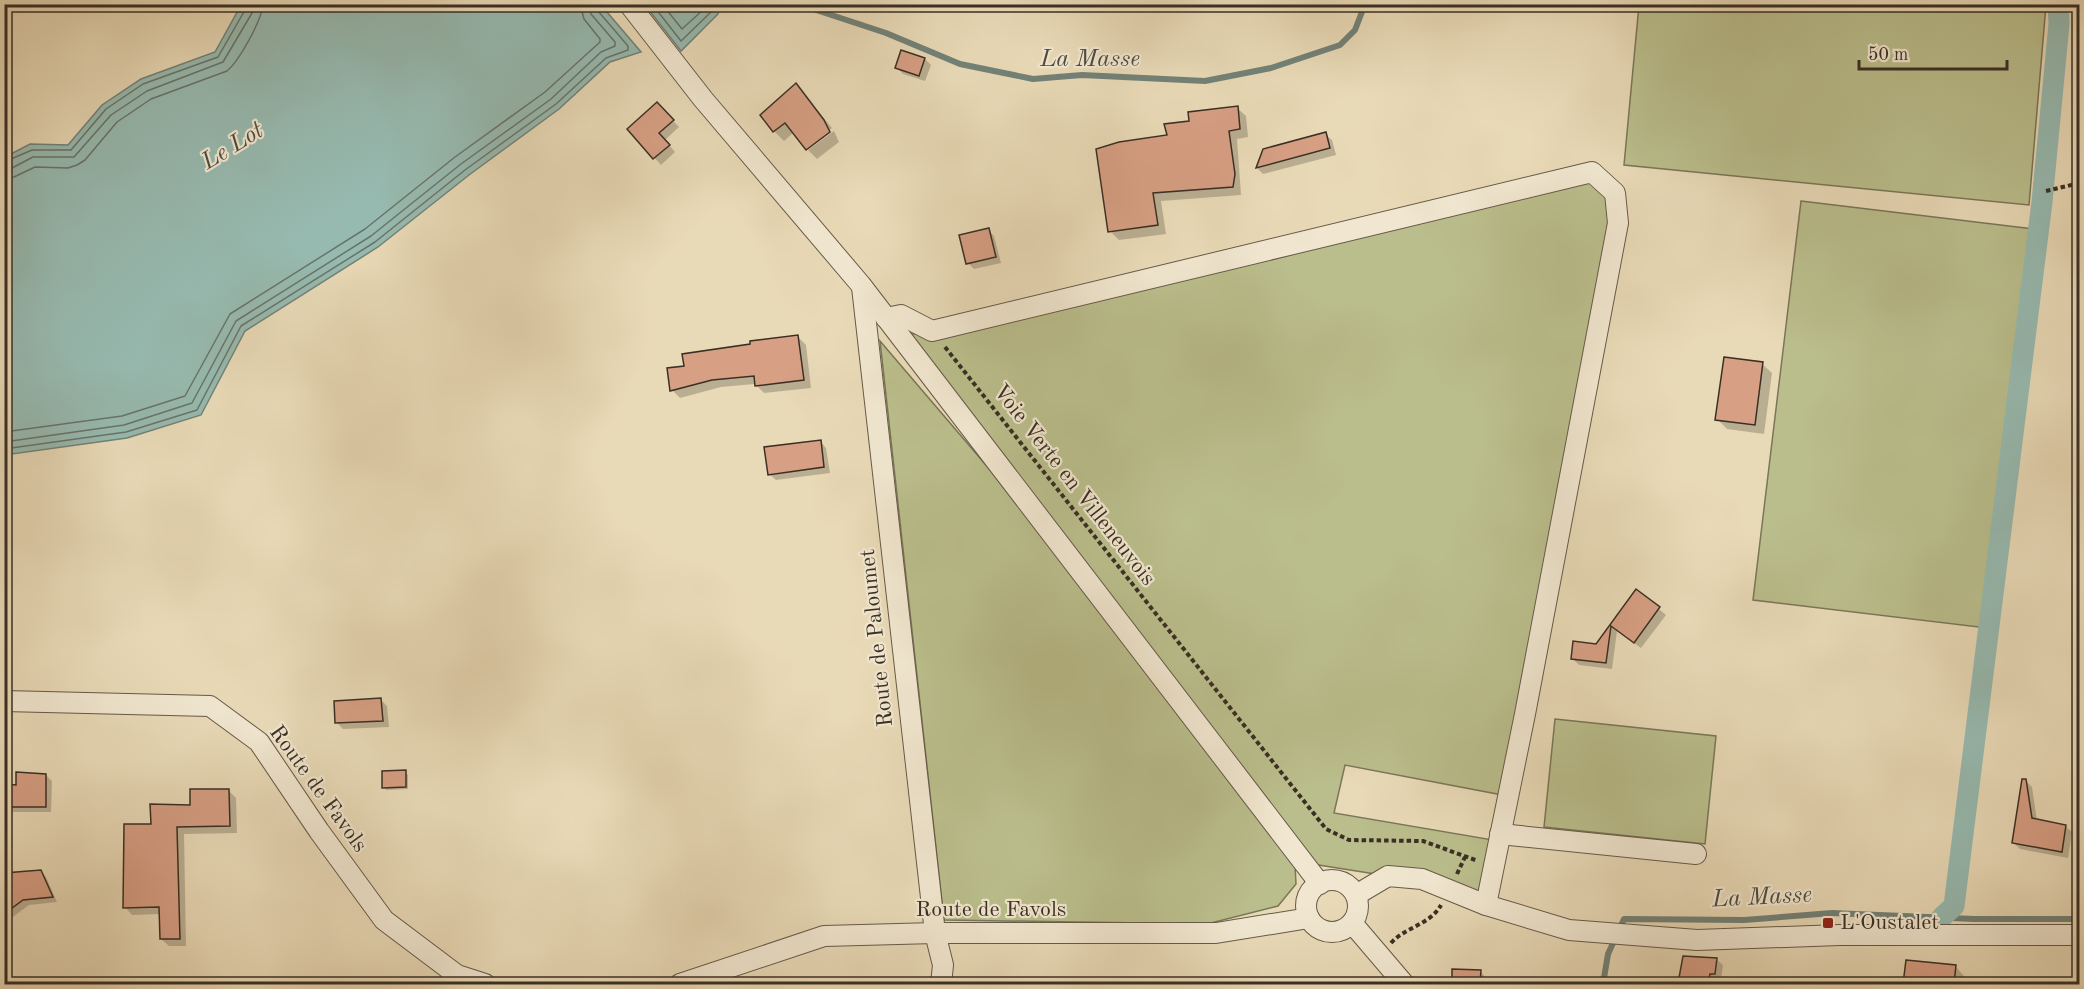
<svg xmlns="http://www.w3.org/2000/svg" width="2084" height="989" font-family="'Old Standard TT',serif">
<style>
.green{fill:#babe8c;stroke:#7a7658;stroke-width:1.5}
.water{fill:#97bab0;stroke:#728278;stroke-width:1.5}
.shadow{fill:#0003}
.lines{fill:none;stroke-linecap:round;stroke-linejoin:round}
.shore{stroke:#68746a;stroke-width:1.5}
.stream{stroke:#728278;stroke-width:6}
.canal{stroke:#97bab0;stroke-width:21}
.building{fill:#d79f84;stroke:#3a2f24;stroke-width:1.5}
.minor-casing{stroke:#665a49;stroke-width:22}
.path{stroke:#3a2f24;stroke-width:4;stroke-dasharray:4.5 3;stroke-linecap:butt}
.minor{stroke:#f1e7d0;stroke-width:20}
.poi-dot{fill:#8f2418;stroke:#f1e7d0;stroke-width:2}
.labels{text-anchor:middle;dominant-baseline:central;stroke-width:4.5;stroke-linejoin:round;paint-order:stroke}
.street-label{font-size:22px;fill:#3a2f24;stroke:#f1e7d0}
.poi-label{font-size:22px;fill:#3a2f24;stroke:#f1e7d0;text-anchor:start}
.water-label{font-size:24px;font-style:italic;fill:#4d4b40;stroke:#f1e7d0}
</style>
<rect width="100%" height="100%" fill="#e9dab7"/>
<filter id="stains"><feTurbulence type="fractalNoise" baseFrequency=".00333" numOctaves="4"/><feColorMatrix values="0 0 0 0 .2 0 0 0 0 .09 0 0 0 0 .02 0 0 0 .5 -.17"/></filter>
<radialGradient id="worn" r=".72"><stop offset=".6" stop-color="#630" stop-opacity="0"/><stop offset="1" stop-color="#630" stop-opacity=".3"/></radialGradient>
<g class="green">
<polygon points="1639,5 2046,5 2029,205 1624,165"/>
<polygon points="1592,172 1615,193 1508,796 1345,765 1334,813 1499,841 1486,905 1388,876 1306,863 901,336 932,331"/>
<polygon points="1801,201 2035,229 1987,628 1753,600"/>
<polygon points="880,341 991,471 1295,865 1296,884 1278,906 1207,924 944,920"/>
<polygon points="1555,719 1716,736 1705,844 1544,827"/>
</g>
<g class="water">
<polygon points="260,5 601,5 641,52 610,62 559,109 469,175 378,247 245,331 201,415 127,438 5,455 5,157 30,144 68,145 102,105 141,79 215,52 240,7"/>
<polygon points="645,5 718,5 718,14 681,51"/>
</g>
<g class="shadow">
<polygon points="925,59 931,65 925,81 903,74 897,68"/>
<polygon points="796,85 832,128 806,148 794,132 784,141 774,131"/>
<polygon points="657,104 679,127 665,140 675,152 661,165 629,129"/>
<polygon points="1237,108 1246,116 1248,137 1237,139 1241,195 1161,201 1166,234 1119,240 1110,231 1169,136 1190,122"/>
<polygon points="834,131 839,142 817,159 808,150"/>
<polygon points="1325,134 1332,140 1336,155 1263,174 1257,168 1264,150"/>
<polygon points="988,230 994,236 1001,263 974,269 968,263"/>
<polygon points="798,337 806,345 811,388 764,393 755,384 721,387 680,398 672,390 686,367"/>
<polygon points="1762,364 1772,373 1764,434 1727,429 1717,419"/>
<polygon points="820,441 826,448 830,473 776,480 769,474"/>
<polygon points="1637,591 1666,615 1641,648 1617,631 1612,669 1579,665 1572,658 1597,645"/>
<polygon points="381,700 387,706 389,727 343,729 336,722"/>
<polygon points="405,772 408,775 408,789 386,790 384,787"/>
<polygon points="46,775 52,781 51,812 4,812 4,786 17,787"/>
<polygon points="2025,780 2032,787 2037,821 2065,826 2072,832 2068,858 2020,849 2014,843"/>
<polygon points="228,790 236,798 237,833 184,834 186,946 169,946 161,939 161,914 132,915 125,907 153,825"/>
<polygon points="41,872 46,877 57,902 29,905 6,922 4,920 4,885"/>
<polygon points="1716,959 1723,965 1721,980 1715,979 1715,984 1682,984 1680,982"/>
<polygon points="1907,962 1955,966 1964,976 1964,984 1905,984"/>
<polygon points="1480,971 1486,978 1486,982 1489,984 1455,984 1454,982"/>
</g>
<g class="lines">
<g class="shore">
<polyline points="652,4 681,41 711,12 712,4"/>
<polyline points="662,4 682,29 704,9 704,4"/>
<polyline points="4,162 32,150 71,150 106,109 143,84 218,57 245,10 246,4"/>
<polyline points="4,169 12,168 33,157 74,157 111,115 147,91 223,62 252,13 253,4"/>
<path d="M4 178 14 177 35 167 68 168 77 165 85 160 117 122 151 99 227 71C239 61 262 20 263 4"/>
<polyline points="4,432 122,416 185,396 230,314 365,229 455,157 545,92 600,42 600,39 584,19 580,4"/>
<polyline points="4,442 124,425 192,403 236,321 371,236 461,164 551,99 601,52 615,46 615,42 591,14 589,4"/>
<polyline points="4,449 126,432 197,410 241,326 375,242 465,170 556,104 606,58 628,50 628,46 598,11 597,4"/>
</g>
<g class="stream">
<polyline points="798,4 886,33 960,64 1033,79 1082,75 1205,81 1271,68 1340,45 1355,30 1365,4"/>
<polyline points="1603,984 1608,954 1624,919 1744,920 1832,913 1974,919 2080,919"/>
</g>
<polyline class="canal" points="1942,917 1954,906 2042,202 2059,24 2058,4"/>
</g>
<g class="building">
<polygon points="901,50 925,58 919,76 895,68"/>
<polygon points="796,83 824,120 830,132 806,150 785,123 773,132 760,115"/>
<polygon points="657,102 674,120 659,133 670,145 653,159 627,129"/>
<polygon points="1238,106 1240,129 1229,131 1235,174 1233,187 1153,193 1158,225 1108,232 1096,149 1119,142 1167,135 1164,124 1189,121 1188,112"/>
<polygon points="1326,132 1330,148 1256,168 1263,149"/>
<polygon points="989,228 996,257 966,264 959,235"/>
<polygon points="798,335 804,380 755,386 754,376 712,380 670,391 667,368 684,366 682,354 750,344 750,341"/>
<polygon points="1724,357 1763,362 1755,425 1715,420"/>
<polygon points="821,440 824,467 768,475 764,447"/>
<polygon points="1636,589 1660,607 1634,643 1611,626 1606,663 1571,659 1573,641 1596,644"/>
<polygon points="381,698 383,721 335,723 334,701"/>
<polygon points="406,770 406,787 382,788 382,771"/>
<polygon points="16,772 46,774 46,807 4,807 4,784 16,785"/>
<polygon points="2022,779 2026,779 2032,818 2066,825 2062,852 2012,843"/>
<polygon points="190,789 229,789 230,826 177,827 180,939 160,939 159,907 123,908 124,824 151,824 150,804 190,805"/>
<polygon points="41,870 53,897 23,900 4,914 4,873"/>
<polygon points="1683,956 1717,958 1715,974 1710,974 1708,984 1678,983"/>
<polygon points="1906,960 1956,965 1954,984 1903,984"/>
<polygon points="1452,969 1481,970 1480,984 1452,984"/>
</g>
<g class="lines">
<g class="minor-casing">
<g id="minor">
<polyline points="629,4 703,99 861,285 1320,884"/>
<polyline points="862,287 935,933 943,965 941,984"/>
<polyline points="886,318 901,315 932,331 1592,172 1615,193 1618,223 1525,714 1486,905"/>
<polyline points="4,701 210,706 259,742 319,831 384,920 457,975 485,984"/>
<polyline points="1500,834 1696,854"/>
<circle cx="1332" cy="906" r="26"/>
<polyline points="1356,895 1388,876 1422,879 1486,905 1569,930 1697,940 1840,935 2080,935"/>
<polyline points="1352,923 1404,984"/>
<polyline points="680,984 824,936 935,933 1216,933 1309,918"/>
</g>
</g>
<g class="path">
<polyline points="2046,191 2080,183"/>
<polyline points="945,347 1326,829 1349,840 1423,841 1478,861"/>
<polyline points="1457,874 1465,857"/>
<path d="M1391 943C1405 927 1430 925 1441 905"/>
</g>
<use href="#minor" class="minor"/>
</g>
<rect class="poi-dot" x="1822" y="917" width="12" height="12" rx="3"/>
<g class="labels">
<g class="street-label">
<text transform="translate(1074 485) rotate(52)">Voie Verte en Villeneuvois</text>
<text transform="translate(877 638) rotate(-96)">Route de Paloumet</text>
<text transform="translate(318 789) rotate(54)">Route de Favols</text>
<text x="991" y="910">Route de Favols</text>
</g>
<g class="poi-label">
<text x="1840" y="923">L'Oustalet</text>
</g>
<g class="water-label">
<text x="1090" y="60">La Masse</text>
<text transform="translate(233 147) rotate(-32)">Le Lot</text>
<text transform="translate(1762 898) rotate(-3)">La Masse</text>
</g>
</g>
<rect width="2084" height="989" fill="none" stroke="#e9dab7" stroke-width="24"/>
<rect x="6" y="6" width="2072" height="977" fill="none" stroke="#3a2f24" stroke-width="3"/>
<rect x="12" y="12" width="2060" height="965" fill="none" stroke="#3a2f24" stroke-width="1.5"/>
<path d="M1859 60v9h148v-9" fill="none" stroke="#3a2f24" stroke-width="3"/>
<text x="1868" y="60" font-size="18" fill="#3a2f24" stroke="#f1e7d0" stroke-width="4.5" paint-order="stroke">50 m</text>
<rect width="100%" height="100%" filter="url(#stains)"/>
<rect width="100%" height="100%" fill="url(#worn)"/>
</svg>
